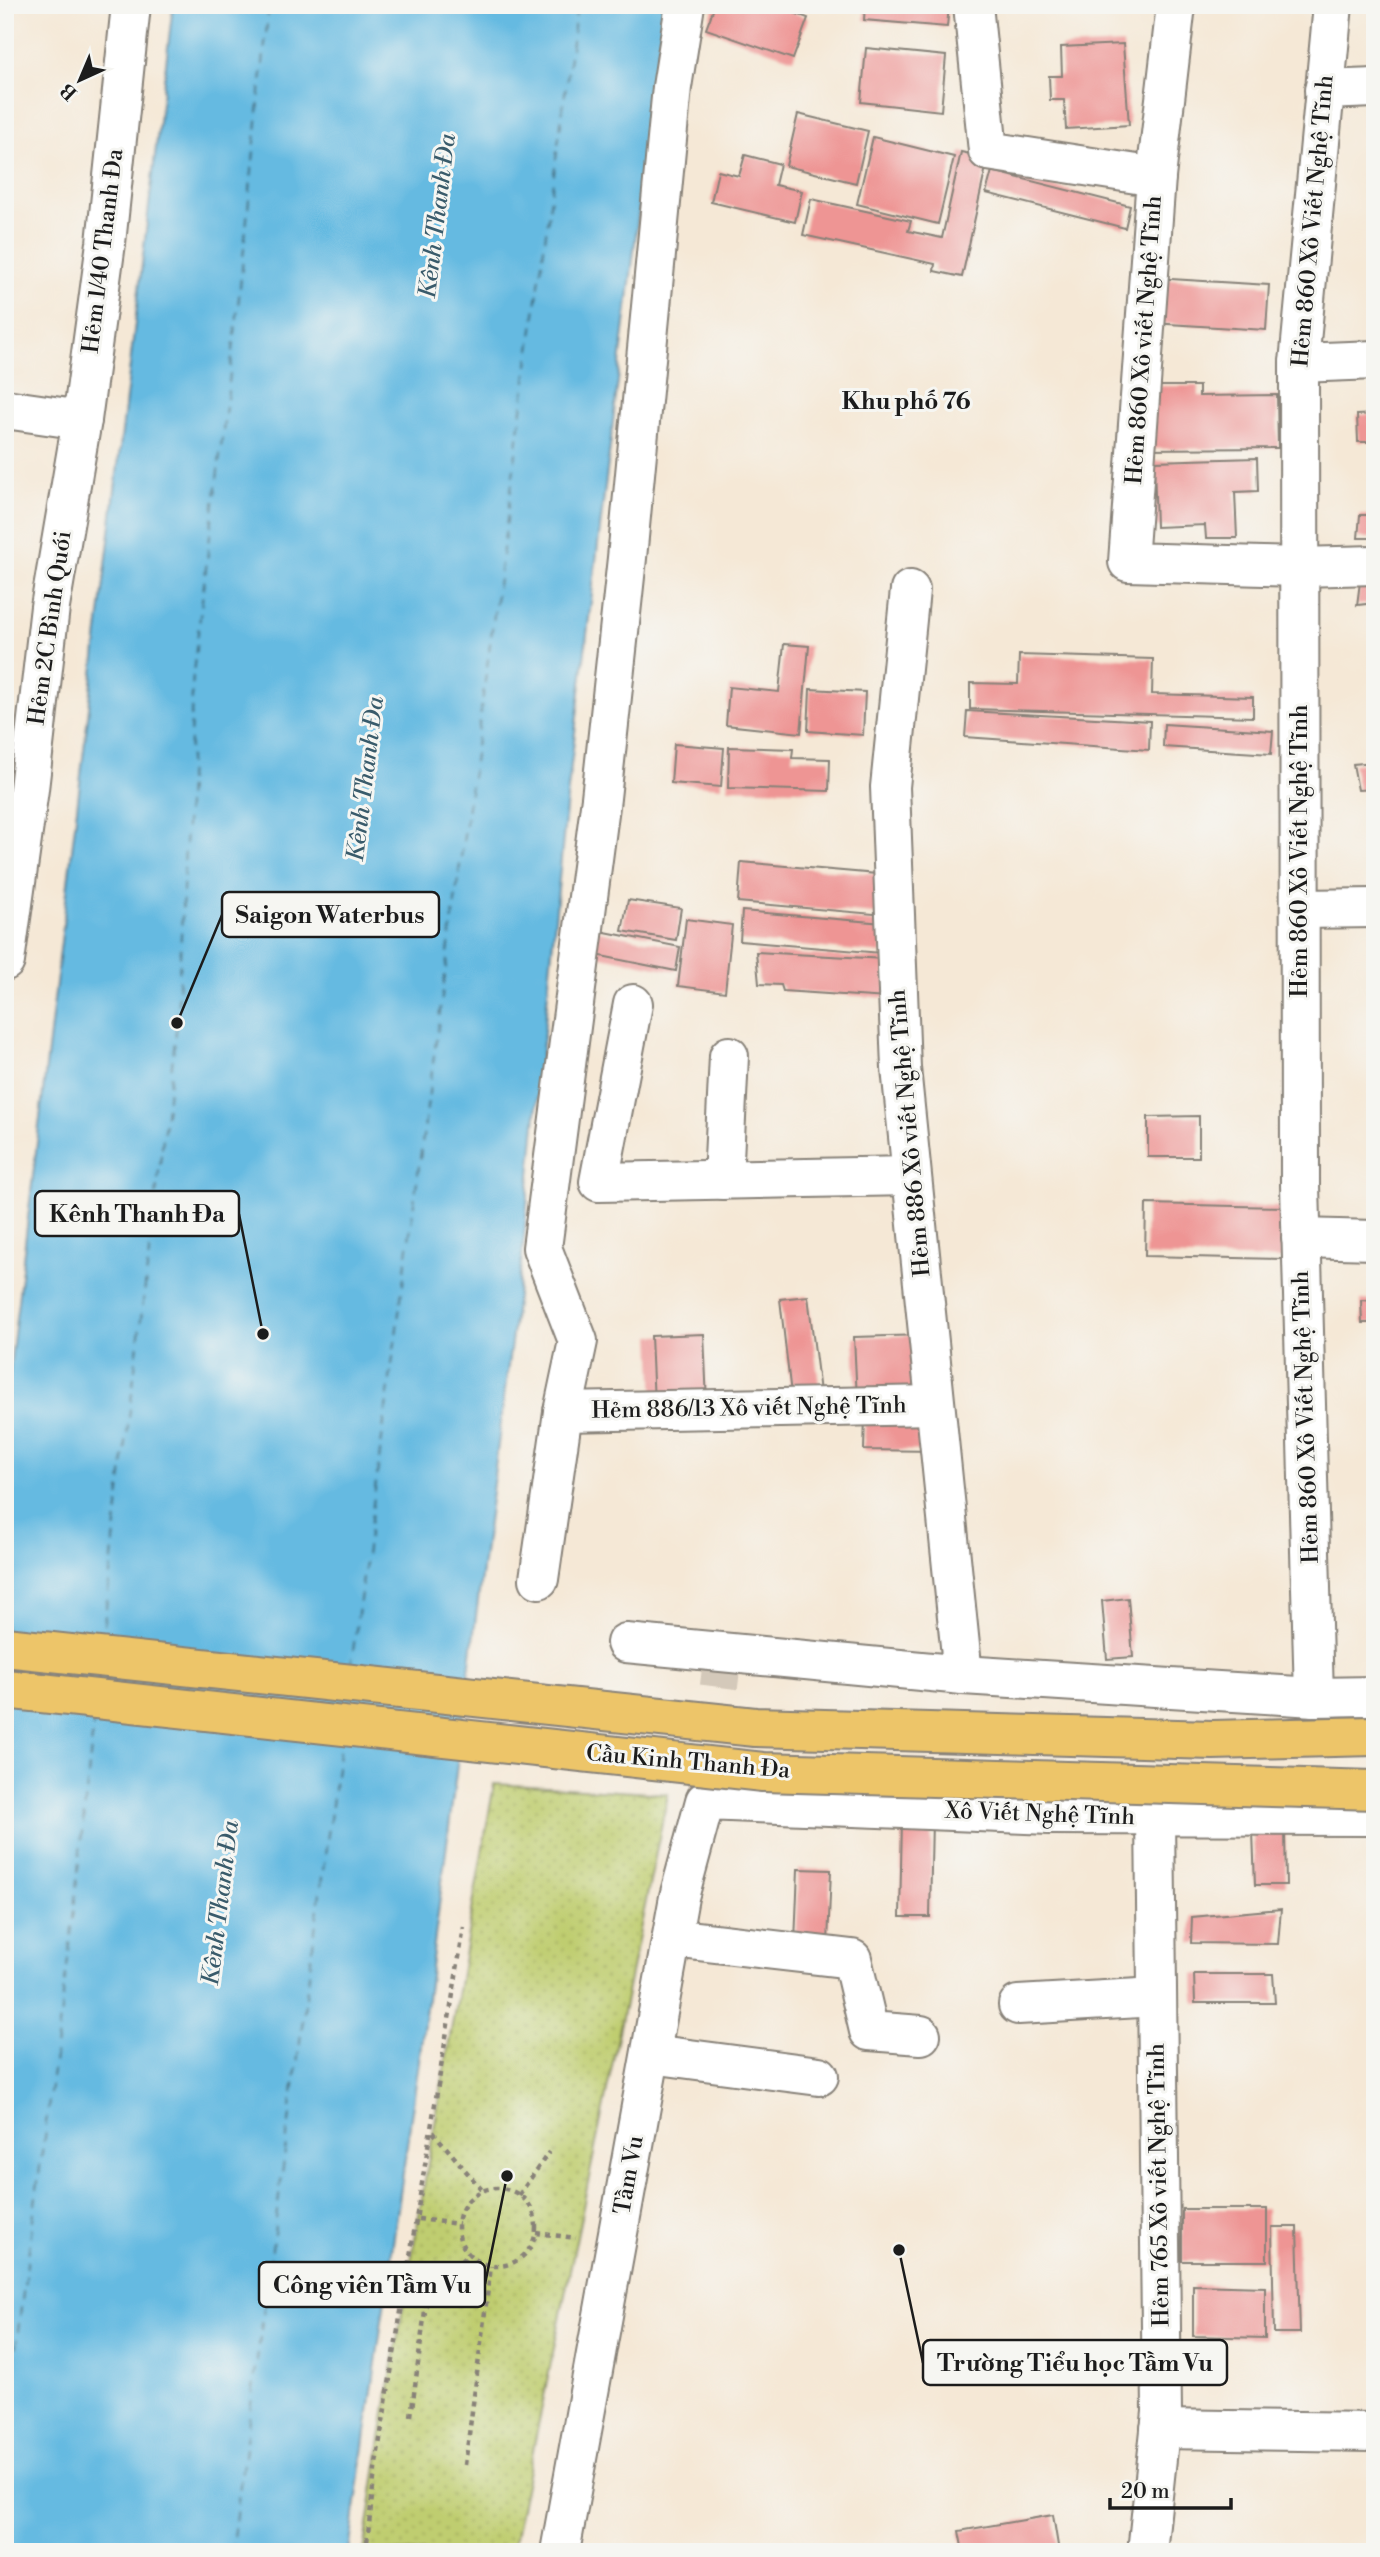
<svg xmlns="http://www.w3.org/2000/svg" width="1380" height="2557" font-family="'Libre Bodoni',serif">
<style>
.park{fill:url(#park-dots);stroke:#6e7446;stroke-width:2}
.water{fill:#65bae1;stroke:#406b7e;stroke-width:2}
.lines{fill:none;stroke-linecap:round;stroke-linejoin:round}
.ferry{stroke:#395b6b;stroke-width:2;stroke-dasharray:9 7;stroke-linecap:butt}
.building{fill:#ee9594}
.minor-tunnel{stroke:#d4c9ba;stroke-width:38;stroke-dasharray:38 19;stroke-linecap:butt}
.minor-casing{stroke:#888279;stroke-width:42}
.path{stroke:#888279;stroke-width:4.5;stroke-dasharray:5 5;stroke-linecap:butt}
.minor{stroke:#fff;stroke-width:38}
.major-bridge-casing{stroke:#888279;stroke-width:42;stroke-linecap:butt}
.major-bridge{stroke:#edc569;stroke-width:38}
.labels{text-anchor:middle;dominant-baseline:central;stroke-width:6;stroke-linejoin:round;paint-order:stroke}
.street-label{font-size:23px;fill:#1c1c1c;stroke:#f6f6f2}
.water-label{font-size:24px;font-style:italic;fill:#395b6b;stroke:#f6f6f2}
.neighbourhood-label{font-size:24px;font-weight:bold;fill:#1c1c1c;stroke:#f6f6f2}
.leader{fill:none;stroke:#1c1c1c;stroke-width:2.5}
.callout-dot{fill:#1c1c1c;stroke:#f6f6f2;stroke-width:2.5}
.callout{fill:#f6f6f2;stroke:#1c1c1c;stroke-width:2.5}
.callout-label{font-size:24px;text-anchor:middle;font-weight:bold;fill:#1c1c1c}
</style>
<defs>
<pattern id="park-dots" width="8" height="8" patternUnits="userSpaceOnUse" patternTransform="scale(1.75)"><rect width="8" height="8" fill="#bfcd6f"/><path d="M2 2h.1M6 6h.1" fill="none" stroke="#a4af60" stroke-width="1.8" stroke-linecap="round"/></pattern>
</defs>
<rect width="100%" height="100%" fill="#f6f6f2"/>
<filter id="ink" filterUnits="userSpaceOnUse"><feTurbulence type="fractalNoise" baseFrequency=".0143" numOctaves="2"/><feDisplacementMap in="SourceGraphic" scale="14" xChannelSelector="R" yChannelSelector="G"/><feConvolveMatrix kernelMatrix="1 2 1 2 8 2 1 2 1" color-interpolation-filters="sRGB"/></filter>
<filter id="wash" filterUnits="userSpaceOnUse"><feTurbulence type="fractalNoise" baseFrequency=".00686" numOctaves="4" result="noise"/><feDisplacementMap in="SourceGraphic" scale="28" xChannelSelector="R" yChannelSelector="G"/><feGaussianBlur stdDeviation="1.57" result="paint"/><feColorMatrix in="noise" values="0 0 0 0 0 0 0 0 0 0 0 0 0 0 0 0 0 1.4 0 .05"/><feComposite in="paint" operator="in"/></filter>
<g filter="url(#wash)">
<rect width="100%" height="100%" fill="#f5e8d6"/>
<polygon class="park" points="494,1784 668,1794 512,2552 364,2552 387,2399"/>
<polygon class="water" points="173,5 664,5 567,798 522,1257 420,2054 349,2552 5,2552 5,1410"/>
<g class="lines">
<g class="ferry">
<polyline points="102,1640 177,1023 193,673 236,326 269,5"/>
<polyline points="351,1666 577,5"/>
<polyline points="5,2427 71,1937 94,1719"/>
<polyline points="231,2552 340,1745"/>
</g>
</g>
<g id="blocks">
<g class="building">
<polygon points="715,5 772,5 808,18 793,59 706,29"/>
<polygon points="865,5 949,5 947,27 864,20"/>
<polygon points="1123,44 1129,125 1066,129 1064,100 1050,100 1049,76 1062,76 1061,47"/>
<polygon points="866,48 946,56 941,111 861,102"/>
<polygon points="798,114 868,131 856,183 786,166"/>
<polygon points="873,137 954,157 938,224 857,204"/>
<polygon points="961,152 988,158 962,277 934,271 935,264 803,235 811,199 911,221 908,231 942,238"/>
<polygon points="745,155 780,164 775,185 802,191 795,222 711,202 718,171 739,176"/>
<polygon points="992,171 1130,206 1125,228 986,193"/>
<polygon points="1154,278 1269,285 1266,330 1152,323"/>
<polygon points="1142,386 1199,386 1199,396 1277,395 1278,448 1143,449"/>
<polygon points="1375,414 1375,442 1358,442 1357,415"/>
<polygon points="1257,458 1258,491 1235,492 1237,538 1206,538 1205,525 1156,527 1154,461"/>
<polygon points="1360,515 1375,515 1375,538 1358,538"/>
<polygon points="1375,580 1375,603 1357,605 1360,582"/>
<polygon points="784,644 809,646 801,733 726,725 729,687 779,692"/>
<polygon points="1019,655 1153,659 1152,694 1253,697 1253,717 970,709 970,683 1018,684"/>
<polygon points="810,689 865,692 863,735 808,731"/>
<polygon points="967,711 1150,721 1149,750 965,737"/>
<polygon points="1164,724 1273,731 1271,754 1163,747"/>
<polygon points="674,744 724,748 721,787 671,783"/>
<polygon points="729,747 793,749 792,758 830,759 829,791 728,788"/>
<polygon points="1375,762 1375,789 1358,790 1353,764"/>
<polygon points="741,862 888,875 885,915 738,902"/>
<polygon points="628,900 681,908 676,940 622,931"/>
<polygon points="742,911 883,923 881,953 740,941"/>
<polygon points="686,919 732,925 725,992 678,986"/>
<polygon points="595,930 680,947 676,971 591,954"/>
<polygon points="756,952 885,959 887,998 783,991 781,985 759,984"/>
<polygon points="1199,1116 1199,1157 1148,1157 1148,1117"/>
<polygon points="1146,1204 1284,1207 1283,1259 1145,1256"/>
<polygon points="808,1296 821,1400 792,1403 780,1299"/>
<polygon points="1361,1300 1375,1301 1375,1323 1362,1323"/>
<polygon points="704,1334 707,1403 654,1404 651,1336"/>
<polygon points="924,1335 926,1397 857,1400 854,1337"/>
<polygon points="865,1416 935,1417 935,1451 864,1450"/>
<polygon points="1128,1598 1133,1657 1107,1659 1102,1601"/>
<polygon points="902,1819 932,1819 930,1917 900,1917"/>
<polygon points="1253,1832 1285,1832 1286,1885 1255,1885"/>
<polygon points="798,1869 831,1870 828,1943 795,1942"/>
<polygon points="1281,1909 1278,1944 1191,1943 1192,1917"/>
<polygon points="1194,1974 1273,1974 1275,2003 1195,2003"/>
<rect x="1182" y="2209" width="85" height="52"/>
<polygon points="1272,2227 1297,2227 1300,2333 1274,2333"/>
<polygon points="1193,2285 1265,2287 1265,2338 1193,2336"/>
<polygon points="1053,2515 1059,2552 963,2552 959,2531"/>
</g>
</g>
</g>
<g filter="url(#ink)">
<use href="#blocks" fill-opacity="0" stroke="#888279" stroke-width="2"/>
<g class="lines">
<polyline class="minor-tunnel" points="705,1800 723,1653"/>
<g class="minor-casing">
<g id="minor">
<polyline points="973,5 988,151 1156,177 1128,562 1300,567 1375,565"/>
<polyline points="1324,90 1375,88"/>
<polyline points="1156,177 1176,5"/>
<polyline points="1299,363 1375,360"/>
<polyline points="5,409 82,420"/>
<polyline points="910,590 890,787 901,1068 963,1675"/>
<polyline points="1300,909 1375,908"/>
<polyline points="5,961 29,789 50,607 82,420 106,243 131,5"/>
<polyline points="633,1004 599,1182 911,1176"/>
<polyline points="723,1180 729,1056"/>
<polyline points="1301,1238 1375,1240"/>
<polyline points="563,1412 935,1405"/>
<polyline points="539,1579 563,1412 578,1341 542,1248 601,798 627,558 672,87 685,5"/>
<polyline points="626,1643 963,1675 1314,1697 1375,1696"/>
<polyline points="1314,1697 1300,1185 1299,363 1333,5"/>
<polyline points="672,1938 852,1959 869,2031 921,2035"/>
<polyline points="1018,2005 1157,1997"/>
<polyline points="651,2054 819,2076"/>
<polyline points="1160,2429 1375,2432"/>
<polyline points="560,2552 679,1897 705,1801 1050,1815 1375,1816"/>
<polyline points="1147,2552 1162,2412 1155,1817"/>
</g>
</g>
<g class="path">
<polyline points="433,2132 482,2190"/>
<circle cx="497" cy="2227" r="39"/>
<polyline points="519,2195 549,2152"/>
<polyline points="418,2219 459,2224"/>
<polyline points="536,2233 576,2238"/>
<polyline points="411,2416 427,2296 469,2254"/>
<polyline points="465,2465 491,2266"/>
<polyline points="366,2552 375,2470 464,1927"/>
</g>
<use href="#minor" class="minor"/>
<g class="major-bridge-casing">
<g id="major-bridge">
<polyline points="5,1647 755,1727 1213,1740 1375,1736"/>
<polyline points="5,1689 763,1772 1375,1790"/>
</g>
</g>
<use href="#major-bridge" class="major-bridge"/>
</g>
</g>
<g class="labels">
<g class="street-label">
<text transform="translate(1313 221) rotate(-85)">Hẻm 860 Xô Viết Nghệ Tĩnh</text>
<text transform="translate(103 251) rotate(-83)">Hẻm 1/40 Thanh Đa</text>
<text transform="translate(1144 340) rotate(-86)">Hẻm 860 Xô viết Nghệ Tĩnh</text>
<text transform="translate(50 628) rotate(-82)">Hẻm 2C Bình Quới</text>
<text transform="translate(1300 851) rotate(-90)">Hẻm 860 Xô Viết Nghệ Tĩnh</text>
<text transform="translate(910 1133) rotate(-95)">Hẻm 886 Xô viết Nghệ Tĩnh</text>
<text transform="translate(749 1408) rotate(-1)">Hẻm 886/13 Xô viết Nghệ Tĩnh</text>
<text transform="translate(1306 1417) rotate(-92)">Hẻm 860 Xô Viết Nghệ Tĩnh</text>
<text transform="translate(688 1762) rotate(5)">Cầu Kinh Thanh Đa</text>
<text transform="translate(1040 1814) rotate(2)">Xô Viết Nghệ Tĩnh</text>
<text transform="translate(629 2175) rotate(-80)">Tầm Vu</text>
<text transform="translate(1159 2185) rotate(-91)">Hẻm 765 Xô viết Nghệ Tĩnh</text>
</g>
<g class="water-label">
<text transform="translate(438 216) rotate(-83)">Kênh Thanh Đa</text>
<text transform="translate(366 779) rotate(-83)">Kênh Thanh Đa</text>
<text transform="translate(221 1903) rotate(-83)">Kênh Thanh Đa</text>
</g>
<g class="neighbourhood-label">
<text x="906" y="402">Khu phố 76</text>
</g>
</g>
<path class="leader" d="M177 1023L222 915M263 1334L239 1214M507 2176L485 2284M899 2250L923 2363"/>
<g class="callout-dot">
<circle cx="177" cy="1023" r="7"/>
<circle cx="263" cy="1334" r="7"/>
<circle cx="507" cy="2176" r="7"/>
<circle cx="899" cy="2250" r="7"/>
</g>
<g class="callout">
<rect x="222" y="892" width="217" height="45" rx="7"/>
<rect x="35" y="1191" width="204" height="45" rx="7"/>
<rect x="259" y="2262" width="226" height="45" rx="7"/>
<rect x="923" y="2340" width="304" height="45" rx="7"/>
</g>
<g class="callout-label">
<text x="330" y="923">Saigon Waterbus</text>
<text x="137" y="1222">Kênh Thanh Đa</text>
<text x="372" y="2293">Công viên Tầm Vu</text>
<text x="1075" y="2371">Trường Tiểu học Tầm Vu</text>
</g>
<rect width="1380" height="2557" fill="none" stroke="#f6f6f2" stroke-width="28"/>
<g transform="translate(80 80) rotate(224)" stroke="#f6f6f2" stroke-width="5" paint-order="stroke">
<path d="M0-5L12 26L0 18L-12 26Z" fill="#1c1c1c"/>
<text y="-10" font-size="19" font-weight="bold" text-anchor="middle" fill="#1c1c1c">B</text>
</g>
<path d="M1110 2498v10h121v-10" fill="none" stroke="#1c1c1c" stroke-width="3.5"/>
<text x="1121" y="2498" font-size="21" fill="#1c1c1c" stroke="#f6f6f2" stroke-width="5" paint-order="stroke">20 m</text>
</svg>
